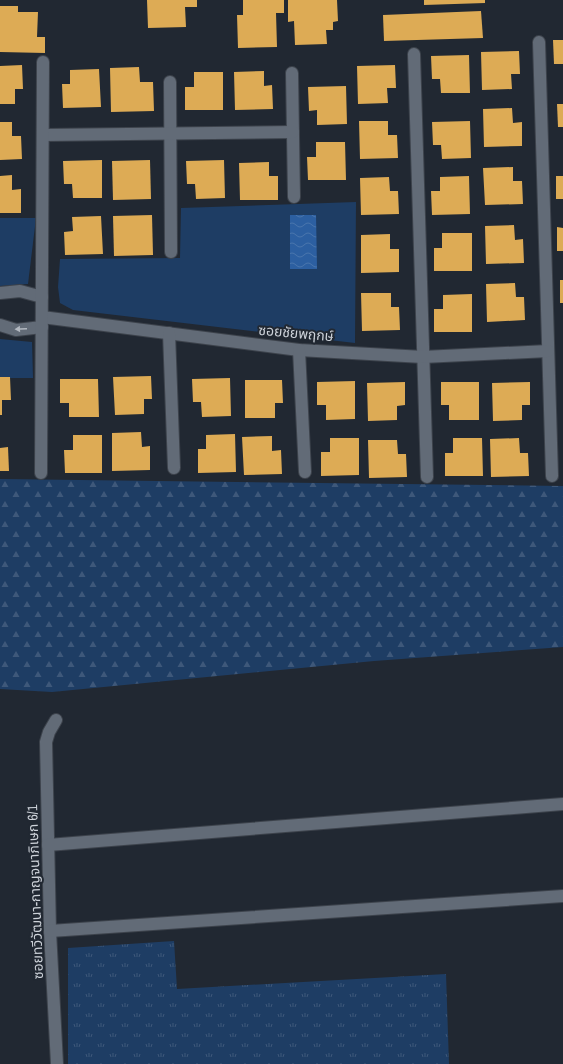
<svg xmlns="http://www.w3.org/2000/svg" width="563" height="1064" font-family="'Archivo Narrow','Noto Sans Thai',sans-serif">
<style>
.grass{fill:url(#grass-tufts)}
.forest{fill:url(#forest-firs)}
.green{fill:#1e3d64}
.water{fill:url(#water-waves)}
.building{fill:#ddab55}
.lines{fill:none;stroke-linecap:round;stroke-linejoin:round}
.minor-casing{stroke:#3d434c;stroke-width:14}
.minor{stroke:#626b77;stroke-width:12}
.oneway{fill:#b2b8c0}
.labels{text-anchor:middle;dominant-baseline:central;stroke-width:4;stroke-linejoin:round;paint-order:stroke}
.street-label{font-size:14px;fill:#cdd2d9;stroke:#212832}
</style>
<defs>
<pattern id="grass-tufts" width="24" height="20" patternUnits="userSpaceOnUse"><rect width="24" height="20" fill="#1e3d64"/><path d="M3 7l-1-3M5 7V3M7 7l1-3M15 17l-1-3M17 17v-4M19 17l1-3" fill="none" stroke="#3e587a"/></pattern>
<pattern id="forest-firs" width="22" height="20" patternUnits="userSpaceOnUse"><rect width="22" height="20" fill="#1e3d64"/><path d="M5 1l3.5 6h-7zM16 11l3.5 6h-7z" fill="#3e587a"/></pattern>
<pattern id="water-waves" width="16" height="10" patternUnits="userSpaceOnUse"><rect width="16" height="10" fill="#2c5fa1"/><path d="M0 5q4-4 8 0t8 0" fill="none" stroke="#4975ad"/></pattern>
</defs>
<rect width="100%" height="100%" fill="#212832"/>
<polygon class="grass" points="174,941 177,989 446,974 449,1064 68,1064 68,948"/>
<polygon class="forest" points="0,479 563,486 563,647 374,661 52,692 0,689"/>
<g class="green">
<polygon points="356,202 355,343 73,310 60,303 58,287 60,259 180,258 181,208"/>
<polygon points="0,218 36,218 28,284 0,286"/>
<polygon points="0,339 32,342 33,378 0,378"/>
</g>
<polygon class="water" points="290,215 316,215 317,269 290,269"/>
<g class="building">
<polygon points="147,0 197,0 197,7 185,7 186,27 148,28"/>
<polygon points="243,0 284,0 284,13 276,13 277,47 238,48 237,15 243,15"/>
<polygon points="288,0 337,0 338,21 333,22 333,30 326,30 327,44 295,45 294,21 288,22"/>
<polygon points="424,0 485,0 485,3 424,5"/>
<polygon points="0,6 18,6 18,12 38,12 37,37 45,37 45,53 0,52"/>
<polygon points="481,11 483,38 384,41 383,15"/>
<polygon points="553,40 563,40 563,64 554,64"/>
<polygon points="519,51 520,74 511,74 512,89 482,90 481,52"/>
<polygon points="469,55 470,93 441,93 440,79 432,79 431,56"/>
<polygon points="22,65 23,89 15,89 15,104 0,104 0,66"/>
<polygon points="395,65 396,88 387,88 388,103 358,104 357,66"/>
<polygon points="139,67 140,82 153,82 154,111 111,112 110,68"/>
<polygon points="99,69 101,107 63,108 62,84 70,84 70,70"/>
<polygon points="264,71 264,86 272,85 273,109 235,110 234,72"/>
<polygon points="194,72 223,72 223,110 185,110 185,87 194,87"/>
<polygon points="346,86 347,124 317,125 317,110 309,111 308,87"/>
<polygon points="557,104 563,104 563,127 558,127"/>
<polygon points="512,108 513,123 522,122 522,146 484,147 483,109"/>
<polygon points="359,121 388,121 388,135 397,135 398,158 360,159"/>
<polygon points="470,121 471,158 442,159 441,145 433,145 432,122"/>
<polygon points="0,122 12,122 12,136 21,136 22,159 0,160"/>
<polygon points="316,142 345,142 346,180 308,180 307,157 316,157"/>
<polygon points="102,160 102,198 73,198 72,184 64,184 63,161"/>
<polygon points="150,160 151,199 113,200 112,161"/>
<polygon points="224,160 225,198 196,199 195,184 187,184 186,161"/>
<polygon points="269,162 269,176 278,176 278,200 240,200 239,163"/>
<polygon points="513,167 513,181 522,181 523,204 485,205 483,168"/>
<polygon points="12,175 12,190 21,189 21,213 0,213 0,176"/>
<polygon points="469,176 470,214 432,215 431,191 440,191 440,177"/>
<rect x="556" y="176" width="7" height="23"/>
<polygon points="389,177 390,191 398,191 399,214 361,215 360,178"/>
<polygon points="152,215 153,255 114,256 113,216"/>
<polygon points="101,216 103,254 65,255 64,232 73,231 72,217"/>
<polygon points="514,225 515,240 523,239 524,263 486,264 485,226"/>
<polygon points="557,227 563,228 563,251 557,251"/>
<polygon points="442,233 472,233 472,271 434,271 434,248 442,248"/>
<polygon points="390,234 390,249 399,249 399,272 361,273 361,235"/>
<rect x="560" y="280" width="3" height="23"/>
<polygon points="515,283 516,297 524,297 525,320 487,322 486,284"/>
<polygon points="361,293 391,293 391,307 399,307 400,330 362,331"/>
<polygon points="472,294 472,332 434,332 434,309 443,309 443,295"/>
<polygon points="151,376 152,399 144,399 144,414 115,415 113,377"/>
<polygon points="0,377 10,377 11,400 2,400 2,415 0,415"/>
<polygon points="230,378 231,416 202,417 201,402 193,402 192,379"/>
<polygon points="60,379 98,379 99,417 69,417 69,403 60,403"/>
<polygon points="245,380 282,380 283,403 275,403 275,418 245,418"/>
<polygon points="355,381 355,419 326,420 326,405 317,405 317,382"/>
<polygon points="405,382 405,405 397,406 397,420 368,421 367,383"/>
<polygon points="441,382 479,382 479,420 449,420 449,405 441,405"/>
<polygon points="530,382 530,405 522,405 522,420 493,421 492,383"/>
<polygon points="141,432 142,447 150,446 150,470 112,471 112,433"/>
<polygon points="235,434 236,472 198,473 198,449 206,449 206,435"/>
<polygon points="73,435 102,435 102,473 65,473 64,450 73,450"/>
<polygon points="272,436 272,451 281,450 282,474 244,475 242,437"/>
<polygon points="330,438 359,438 359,475 321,476 321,452 330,452"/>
<polygon points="453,438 482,438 483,476 445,476 445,453 453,453"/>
<polygon points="519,438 520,453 528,453 529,476 491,477 490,439"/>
<polygon points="368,440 397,440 398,454 406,454 407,477 369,478"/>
<polygon points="8,447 9,471 0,471 0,448"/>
</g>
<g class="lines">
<g class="minor-casing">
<g id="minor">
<polyline points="539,42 552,476"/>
<polyline points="414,54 427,477"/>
<polyline points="292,73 294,197"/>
<polyline points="170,82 171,252"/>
<polyline points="43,135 293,132"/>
<polyline points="0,293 20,291 42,297"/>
<polyline points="42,317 299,350 423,357 548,351"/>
<polyline points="0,325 16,330 42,327"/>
<polyline points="169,333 174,468"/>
<polyline points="299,350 305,472"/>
<polyline points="41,473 43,62"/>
<polyline points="56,720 49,732 46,742 50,931 57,1064"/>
<polyline points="48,845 563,804"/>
<polyline points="50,931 563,896"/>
</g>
</g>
<use href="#minor" class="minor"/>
</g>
<defs><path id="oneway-solid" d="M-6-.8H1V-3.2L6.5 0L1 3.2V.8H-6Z"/></defs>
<use class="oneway" href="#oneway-solid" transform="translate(21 329) rotate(177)"/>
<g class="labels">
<g class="street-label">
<text transform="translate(296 333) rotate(5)">ซอยชัยพฤกษ์</text>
<text transform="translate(35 892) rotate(-92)">ซอยทวีวัฒนา-กาญจนาภิเษก 6/1</text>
</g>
</g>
</svg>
